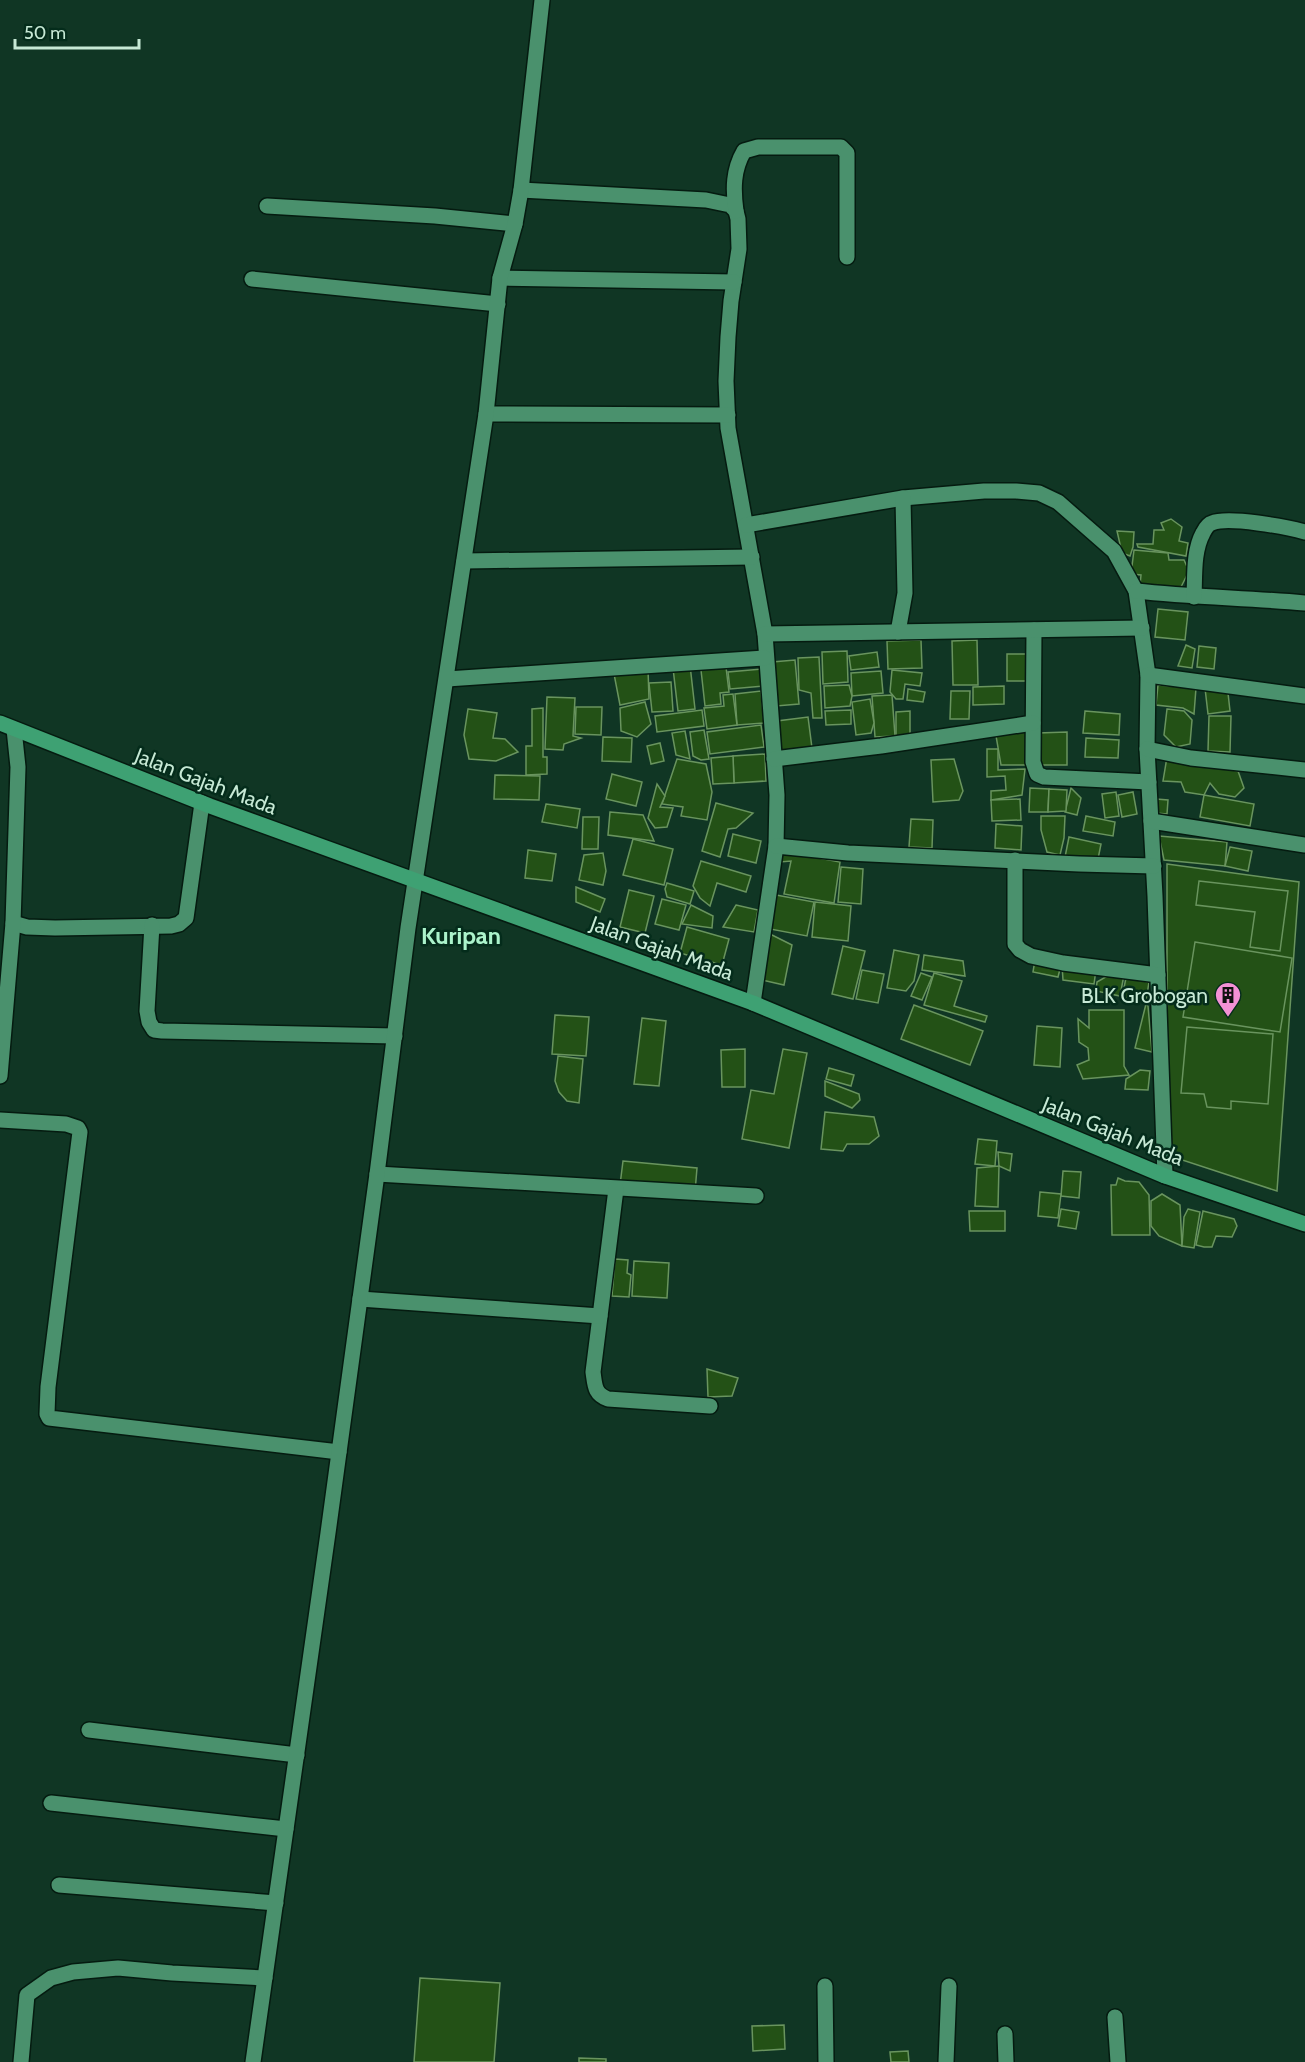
<svg xmlns="http://www.w3.org/2000/svg" width="1305" height="2062" font-family="Cabin,sans-serif">
<style>
.building{fill:#235116;stroke:#69945e;stroke-width:1.5}
.lines{fill:none;stroke-linecap:round;stroke-linejoin:round}
.minor-casing{stroke:#051b10;stroke-width:18}
.primary-casing{stroke:#051b10;stroke-width:18}
.minor{stroke:#4a916d;stroke-width:15}
.primary{stroke:#3ea173;stroke-width:15}
.labels{text-anchor:middle;dominant-baseline:central;stroke-width:5;stroke-linejoin:round;paint-order:stroke}
.street-label{font-size:21px;fill:#c7e9d5;stroke:#042c1b}
.poi-label{font-size:21px;fill:#c7e9d5;stroke:#042c1b;text-anchor:end}
.quarter-label{font-size:24px;font-weight:bold;fill:#abf3cb;stroke:#042c1b}
</style>
<rect width="100%" height="100%" fill="#103624"/>
<g class="building">
<polygon points="1171,519 1182,527 1179,541 1188,543 1186,556 1138,547 1137,544 1153,544 1154,530 1164,530 1161,523"/>
<polygon points="1117,531 1134,532 1133,547 1130,556 1122,553"/>
<polygon points="1134,550 1168,553 1169,560 1184,560 1189,571 1181,587 1175,589 1140,585 1141,575 1131,574"/>
<polygon points="1158,609 1188,612 1185,640 1155,637"/>
<polygon points="921,640 922,668 888,669 887,641"/>
<polygon points="977,640 978,685 953,685 952,641"/>
<polygon points="1186,645 1195,649 1192,668 1178,666"/>
<polygon points="1199,646 1216,648 1214,669 1197,667"/>
<polygon points="847,651 848,682 823,684 822,652"/>
<polygon points="877,652 879,667 851,670 849,656"/>
<rect x="1007" y="654" width="22" height="27"/>
<polygon points="819,657 822,718 813,718 811,693 799,690 798,658"/>
<polygon points="795,660 799,704 776,706 772,662"/>
<polygon points="690,665 695,709 678,711 673,668"/>
<polygon points="726,667 729,692 720,693 721,704 705,706 701,670"/>
<polygon points="648,669 649,699 620,705 614,674"/>
<polygon points="762,669 764,686 730,689 728,672"/>
<polygon points="892,670 922,673 920,686 905,684 903,699 896,699 890,692"/>
<polygon points="881,671 883,693 852,696 851,673"/>
<polygon points="671,682 673,711 652,712 649,683"/>
<polygon points="849,685 852,696 850,706 825,708 824,686"/>
<polygon points="1158,685 1196,688 1194,714 1183,708 1156,705"/>
<polygon points="1004,686 1004,704 973,705 973,687"/>
<polygon points="1205,688 1228,693 1230,711 1208,714"/>
<polygon points="908,689 925,692 923,702 907,700"/>
<polygon points="761,691 764,723 737,725 735,694"/>
<polygon points="951,691 970,691 969,719 950,719"/>
<polygon points="733,694 737,725 707,729 704,708 724,706 723,695"/>
<polygon points="892,695 895,736 875,737 872,696"/>
<polygon points="547,697 575,698 573,736 581,738 564,744 563,750 545,749"/>
<polygon points="870,699 874,723 871,733 856,735 852,702"/>
<polygon points="645,702 651,724 637,737 621,731 620,708"/>
<polygon points="576,707 602,707 601,735 575,734"/>
<polygon points="543,708 543,757 547,757 547,774 526,775 526,746 532,746 532,709"/>
<polygon points="468,709 497,713 493,738 505,739 518,752 496,761 469,759 464,735"/>
<polygon points="1167,709 1184,711 1192,720 1190,744 1176,747 1164,735"/>
<polygon points="702,710 704,726 657,732 655,716"/>
<polygon points="851,710 851,724 826,725 825,711"/>
<polygon points="910,711 910,740 896,740 896,712"/>
<polygon points="1085,711 1120,714 1119,735 1083,733"/>
<polygon points="1209,716 1231,716 1230,752 1208,751"/>
<polygon points="808,717 812,748 781,752 777,721"/>
<polygon points="761,725 764,747 710,754 707,732"/>
<polygon points="1027,727 1029,756 1025,765 1001,765 995,730"/>
<polygon points="704,730 709,759 701,760 693,756 690,732"/>
<polygon points="685,731 690,759 676,755 672,733"/>
<polygon points="1067,732 1067,765 1038,765 1038,733"/>
<polygon points="603,737 632,738 631,762 602,761"/>
<polygon points="1086,738 1119,740 1118,758 1085,757"/>
<polygon points="660,743 664,761 651,764 647,746"/>
<polygon points="987,749 998,749 998,770 1025,769 1022,795 991,800 991,791 1006,790 1005,776 987,777"/>
<polygon points="765,754 766,781 734,783 733,756"/>
<polygon points="733,756 734,783 713,784 711,758"/>
<polygon points="1167,757 1238,771 1244,788 1235,797 1219,794 1210,783 1204,795 1185,792 1181,782 1163,781"/>
<polygon points="677,759 706,764 712,792 707,820 681,816 683,807 662,804"/>
<polygon points="954,759 963,791 959,800 933,802 931,760"/>
<polygon points="612,774 642,782 636,806 606,799"/>
<polygon points="495,775 540,776 539,800 494,799"/>
<polygon points="657,784 665,796 660,807 673,808 667,827 655,828 648,818"/>
<polygon points="1030,788 1049,789 1048,812 1029,812"/>
<polygon points="1071,788 1081,798 1077,815 1065,812"/>
<polygon points="1049,789 1067,790 1066,811 1048,812"/>
<polygon points="1116,792 1119,816 1105,818 1102,794"/>
<polygon points="1133,792 1137,814 1122,817 1118,795"/>
<polygon points="1204,795 1254,804 1250,826 1200,817"/>
<polygon points="1020,799 1021,820 992,821 991,800"/>
<polygon points="1156,799 1168,800 1167,814 1155,813"/>
<polygon points="716,803 753,813 736,828 728,829 720,857 702,851"/>
<polygon points="546,804 580,809 577,828 542,822"/>
<polygon points="610,812 643,815 654,841 608,835"/>
<polygon points="1041,816 1065,816 1064,838 1060,855 1047,852 1041,830"/>
<polygon points="1086,816 1115,822 1113,836 1083,831"/>
<polygon points="583,817 599,817 598,849 582,849"/>
<polygon points="911,819 933,820 932,848 909,847"/>
<polygon points="996,824 1022,826 1021,850 995,848"/>
<polygon points="733,834 761,841 756,863 728,856"/>
<polygon points="1159,836 1227,842 1225,866 1164,860"/>
<polygon points="1069,837 1101,844 1097,864 1065,857"/>
<polygon points="633,839 673,849 664,885 623,875"/>
<polygon points="1230,847 1252,851 1248,871 1225,866"/>
<polygon points="528,850 556,854 552,881 525,878"/>
<polygon points="782,851 840,862 834,903 784,894 791,861 780,862"/>
<polygon points="603,853 606,871 603,885 579,880 584,855"/>
<polygon points="701,861 751,876 746,892 717,883 710,906 700,898 693,886"/>
<polygon points="1167,864 1299,882 1277,1191 1167,1155"/>
<polygon points="841,867 863,869 861,904 838,902"/>
<polygon points="1199,881 1288,891 1280,951 1250,947 1255,912 1196,905"/>
<polygon points="667,883 694,891 690,904 667,897 665,889"/>
<polygon points="576,887 605,899 600,912 576,902"/>
<polygon points="629,890 654,896 645,933 620,927"/>
<polygon points="776,895 814,902 807,936 770,929"/>
<polygon points="662,899 686,905 679,930 655,924"/>
<polygon points="815,902 851,906 848,941 812,937"/>
<polygon points="691,905 713,916 712,928 682,924"/>
<polygon points="736,905 758,910 754,932 723,927"/>
<polygon points="687,927 729,939 722,965 680,953"/>
<polygon points="768,933 792,945 784,985 758,979"/>
<polygon points="1195,942 1292,958 1280,1032 1183,1017"/>
<polygon points="843,946 865,951 853,999 832,994"/>
<polygon points="894,950 919,955 914,981 906,991 887,988"/>
<polygon points="924,955 963,961 965,976 922,970"/>
<polygon points="1035,960 1061,965 1058,977 1033,972"/>
<polygon points="1062,965 1096,970 1094,984 1063,980"/>
<polygon points="862,970 884,974 878,1003 856,999"/>
<polygon points="921,973 932,977 922,1000 911,996"/>
<polygon points="934,973 962,981 954,1006 987,1016 985,1022 924,1005"/>
<polygon points="1109,975 1124,975 1120,996 1096,991 1097,982"/>
<polygon points="1126,978 1149,982 1146,1001 1122,997"/>
<polygon points="1146,1004 1148,1006 1152,1052 1135,1048"/>
<polygon points="914,1005 983,1031 970,1065 901,1039"/>
<polygon points="1089,1010 1124,1010 1124,1066 1129,1075 1083,1079 1077,1065 1089,1060 1088,1048 1079,1042 1078,1019 1089,1028"/>
<polygon points="555,1015 589,1017 586,1056 552,1054"/>
<polygon points="642,1018 666,1021 659,1086 634,1084"/>
<polygon points="1037,1026 1062,1028 1060,1067 1034,1065"/>
<polygon points="1187,1027 1273,1034 1268,1104 1231,1101 1231,1109 1207,1107 1204,1094 1181,1093"/>
<polygon points="745,1049 745,1087 722,1087 721,1050"/>
<polygon points="783,1049 807,1053 789,1148 742,1139 751,1090 774,1094"/>
<polygon points="558,1056 583,1059 579,1103 567,1101 559,1092 555,1081"/>
<polygon points="829,1068 854,1075 851,1086 826,1079"/>
<polygon points="1140,1070 1150,1071 1148,1090 1125,1089 1126,1079"/>
<polygon points="825,1081 859,1094 860,1100 852,1108 825,1096"/>
<polygon points="825,1112 874,1117 879,1136 869,1144 847,1144 843,1151 821,1149"/>
<polygon points="978,1139 997,1141 995,1166 975,1164"/>
<polygon points="998,1152 1012,1154 1010,1171 999,1166"/>
<polygon points="623,1161 697,1168 695,1192 620,1185"/>
<polygon points="999,1166 998,1207 975,1206 977,1168"/>
<polygon points="1063,1171 1081,1172 1079,1198 1061,1196"/>
<polygon points="1118,1178 1125,1181 1139,1182 1149,1195 1150,1235 1112,1235 1111,1185 1116,1185"/>
<polygon points="1040,1192 1061,1194 1058,1218 1038,1216"/>
<polygon points="1162,1194 1180,1205 1182,1246 1159,1236 1151,1226 1151,1201"/>
<polygon points="1061,1209 1079,1212 1076,1229 1058,1226"/>
<polygon points="1188,1209 1200,1212 1194,1248 1182,1246 1184,1217"/>
<polygon points="969,1211 1005,1211 1005,1231 970,1231"/>
<polygon points="1203,1211 1234,1219 1237,1226 1232,1237 1216,1236 1212,1247 1204,1247 1196,1245"/>
<polygon points="615,1259 628,1260 627,1273 631,1275 629,1297 612,1296"/>
<polygon points="634,1261 669,1263 667,1298 632,1296"/>
<polygon points="707,1369 738,1378 732,1396 708,1397"/>
<polygon points="420,1978 500,1983 494,2062 414,2062"/>
<polygon points="784,2025 785,2049 753,2051 752,2026"/>
<polygon points="908,2051 909,2062 891,2062 890,2052"/>
<polygon points="579,2058 606,2059 606,2062 579,2062"/>
</g>
<g class="lines">
<g class="minor-casing">
<g id="minor">
<polyline points="521,190 706,200 730,205 736,211 738,219 739,249 731,301 728,337 726,381 728,428 765,634 777,795 776,846 753,1003"/>
<polyline points="267,206 435,216 515,224"/>
<path d="M736 211C733 189 733 170 744 151L758 147H841L847 153V257"/>
<polyline points="500,278 734,282"/>
<polyline points="252,279 498,304"/>
<polyline points="486,414 728,415"/>
<polyline points="746,525 903,498 984,491 1016,491 1039,493 1058,502 1114,551 1136,591 1148,675 1147,749 1155,896 1165,1176"/>
<polyline points="464,561 752,557"/>
<path d="M1136 591C1192 597 1248 598 1305 603"/>
<path d="M1194 597C1195 577 1193 551 1203 533 1205 529 1208 524 1212 523 1228 516 1287 527 1305 532"/>
<polyline points="1034,630 1033,762 1037,774 1044,777 1149,782"/>
<polyline points="898,632 905,593 903,498"/>
<polyline points="765,634 1142,628"/>
<polyline points="1148,675 1305,696"/>
<polyline points="447,679 765,658"/>
<polyline points="1147,749 1191,758 1305,770"/>
<polyline points="774,759 881,746 1033,723"/>
<polyline points="1151,821 1305,845"/>
<polyline points="776,846 848,853 1079,864 1154,866"/>
<polyline points="1015,860 1015,944 1020,950 1031,956 1063,963 1158,975"/>
<polyline points="13,923 27,927 55,928 171,926 179,924 186,918 202,803"/>
<polyline points="152,925 147,1011 149,1022 154,1030 162,1031 395,1036"/>
<polyline points="0,1076 13,923 18,767 14,729"/>
<polyline points="0,1120 66,1124 78,1128 80,1132 48,1387 47,1414 49,1418 339,1452"/>
<polyline points="377,1174 756,1196"/>
<path d="M616 1189 593 1372C595 1385 594 1394 608 1399L710 1406"/>
<polyline points="360,1299 600,1316"/>
<polyline points="89,1730 297,1755"/>
<polyline points="51,1803 286,1829"/>
<polyline points="59,1885 276,1903"/>
<polyline points="825,1986 826,2062"/>
<polyline points="1115,2017 1118,2062"/>
<polyline points="1005,2034 1006,2062"/>
<polyline points="21,2062 27,1995 51,1978 73,1972 118,1968 172,1973 265,1978"/>
<polyline points="253,2062 328,1533 377,1174 408,928 486,414 500,278 515,224 521,190 542,0"/>
<polyline points="946,2062 949,1986"/>
</g>
</g>
<g class="primary-casing">
<polyline id="primary" points="0,723 210,806 753,1003 1165,1176 1305,1224"/>
</g>
<use href="#minor" class="minor"/>
<use href="#primary" class="primary"/>
</g>
<defs>
<g id="building-pin" transform="scale(1.35)"><path d="M0 17L-7.5 6A9.5 9.5 0 1 1 7.5 6Z" fill="#f391d5" stroke="#042c1b"/><path d="M-4-6H4V6H1V3H-1V6H-4ZM-2.5-4.3h1.7v1.8h-1.7ZM.8-4.3h1.7v1.8H.8ZM-2.5-1h1.7V.8h-1.7ZM.8-1h1.7V.8H.8Z" fill="#111"/></g>
</defs>
<g fill-rule="evenodd">
<use href="#building-pin" x="1228" y="995"/>
</g>
<g class="labels">
<g class="street-label">
<text transform="translate(206 781) rotate(21)">Jalan Gajah Mada</text>
<text transform="translate(662 948) rotate(20)">Jalan Gajah Mada</text>
<text transform="translate(1113 1131) rotate(22)">Jalan Gajah Mada</text>
</g>
<g class="poi-label">
<text x="1208" y="995">BLK Grobogan</text>
</g>
<g class="quarter-label">
<text x="461" y="935">Kuripan</text>
</g>
</g>
<path d="M15 39v9h124v-9" fill="none" stroke="#c7e9d5" stroke-width="3"/>
<text x="24" y="39" font-size="18" fill="#c7e9d5" stroke="#042c1b" stroke-width="4.5" paint-order="stroke">50 m</text>
</svg>
